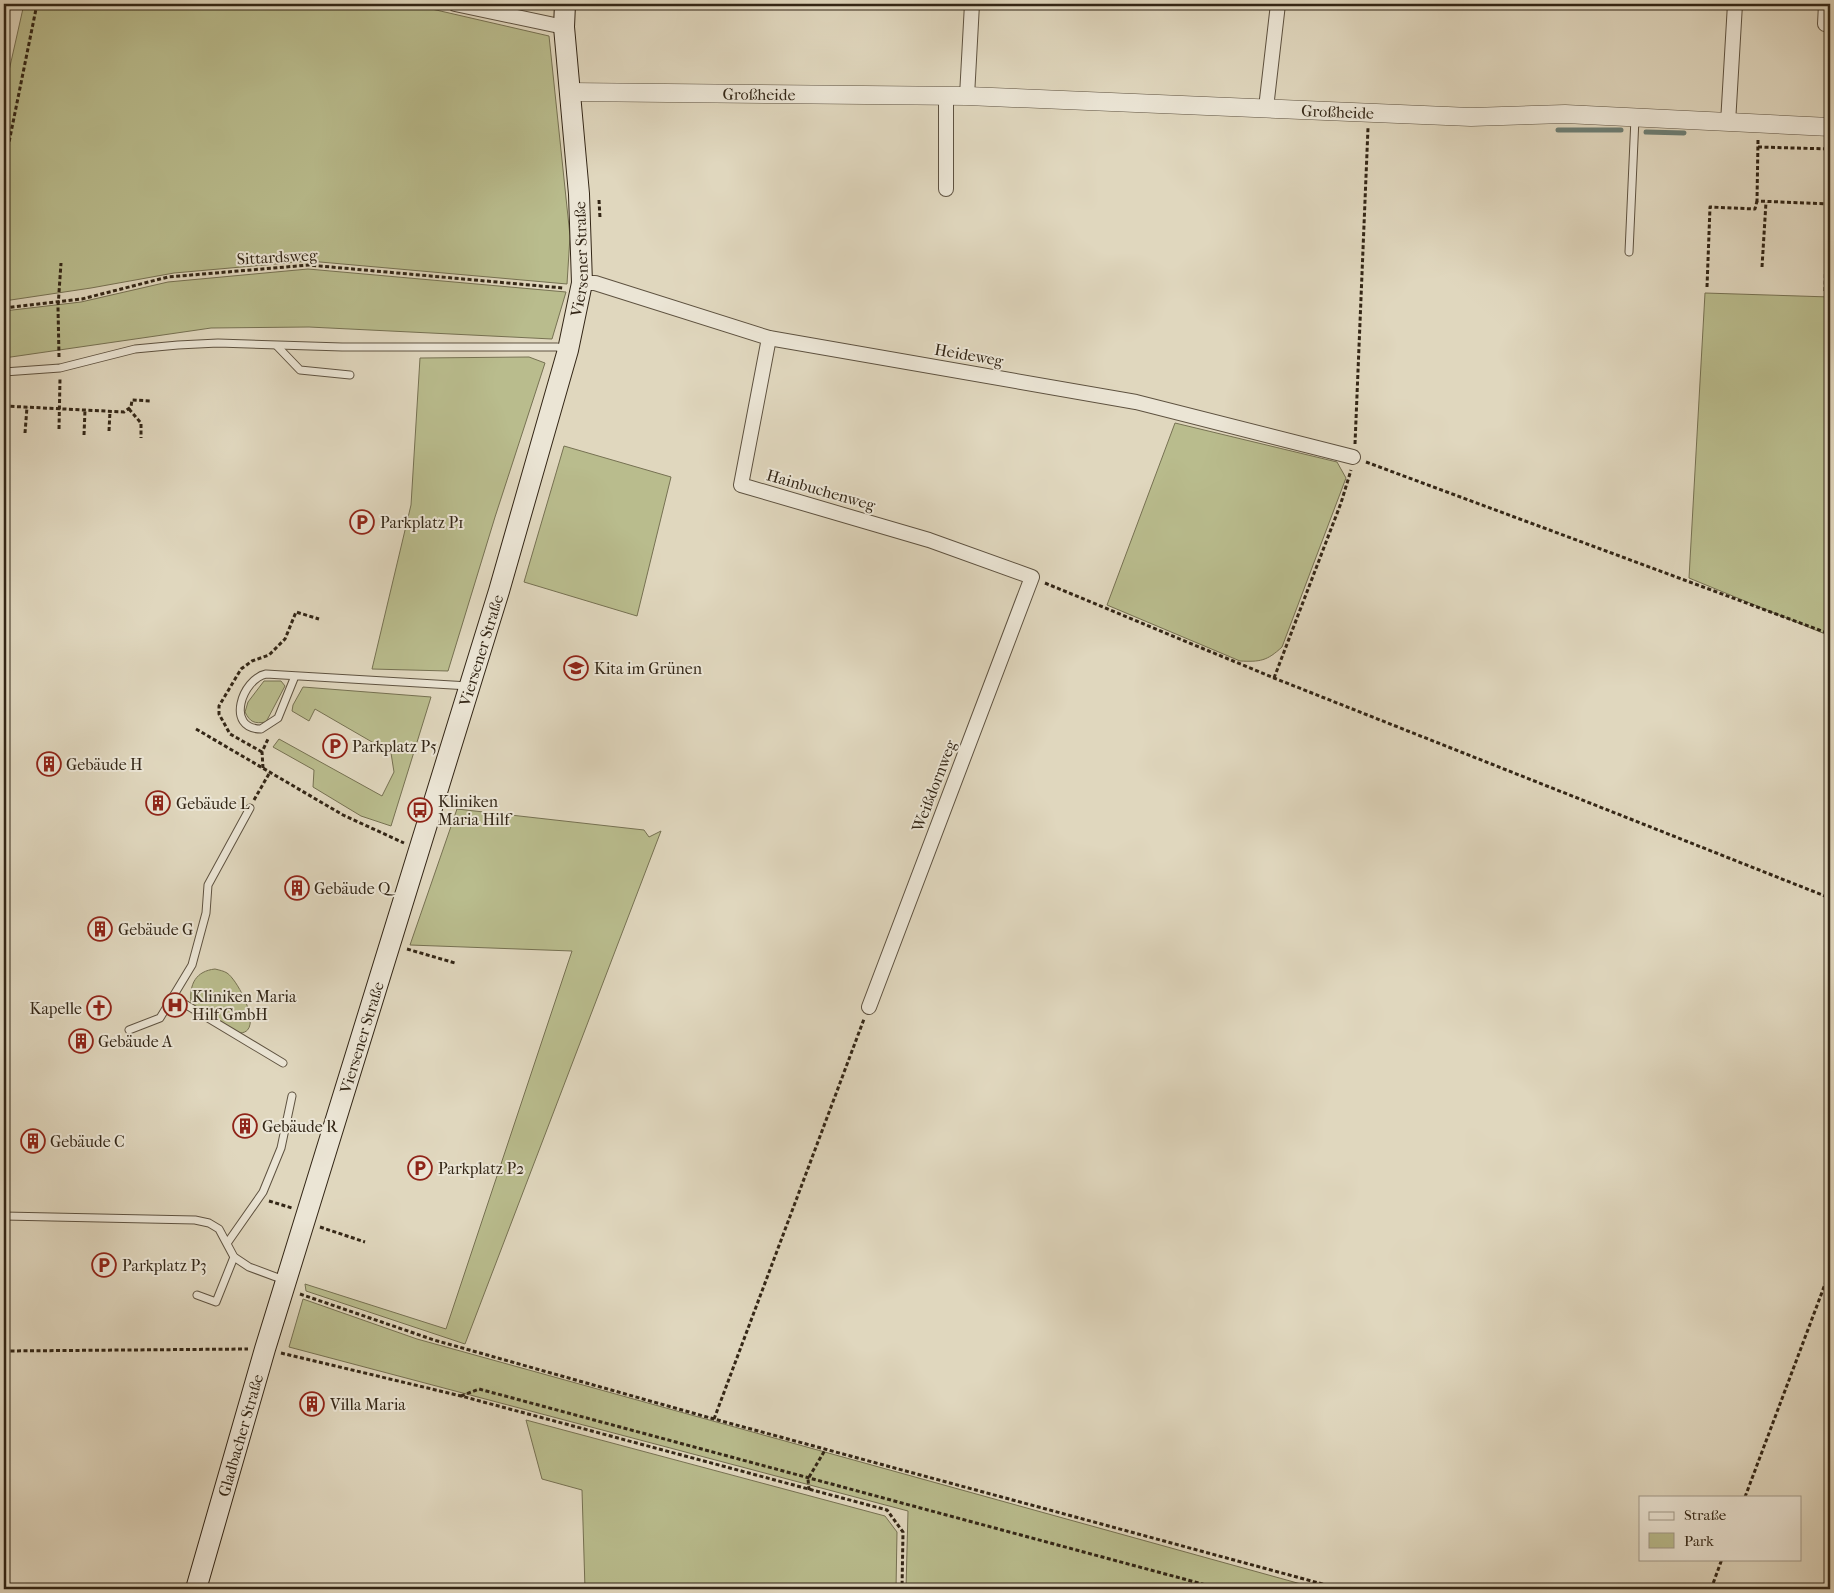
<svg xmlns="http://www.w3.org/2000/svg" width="1834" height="1593" font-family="'IM FELL French Canon',serif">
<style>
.green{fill:#b9bc8d;stroke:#767152}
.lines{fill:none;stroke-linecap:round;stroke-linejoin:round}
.stream{stroke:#6d7e74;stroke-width:5}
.service-casing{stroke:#5e5240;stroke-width:9}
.minor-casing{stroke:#5e5240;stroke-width:16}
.tertiary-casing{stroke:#5e5240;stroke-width:19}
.secondary-casing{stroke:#332616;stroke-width:22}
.path{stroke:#332616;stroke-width:3;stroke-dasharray:4 2.5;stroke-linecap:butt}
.service{stroke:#ebe5d5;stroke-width:7}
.minor{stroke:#ebe5d5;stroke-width:14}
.tertiary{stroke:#ebe5d5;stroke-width:18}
.secondary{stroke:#ebe5d5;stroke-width:20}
.labels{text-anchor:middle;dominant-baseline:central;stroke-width:4;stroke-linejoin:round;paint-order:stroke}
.street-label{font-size:16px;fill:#332616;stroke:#ebe5d5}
.poi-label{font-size:16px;fill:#332616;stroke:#ebe5d5;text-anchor:start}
</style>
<rect width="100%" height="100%" fill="#e0d7be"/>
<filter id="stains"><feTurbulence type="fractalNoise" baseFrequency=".004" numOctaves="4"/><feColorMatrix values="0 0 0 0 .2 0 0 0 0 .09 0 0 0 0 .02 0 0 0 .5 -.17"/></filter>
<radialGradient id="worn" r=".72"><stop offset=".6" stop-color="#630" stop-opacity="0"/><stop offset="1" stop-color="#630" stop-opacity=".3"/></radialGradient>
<g class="green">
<polygon points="24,4 410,4 549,36 570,236 567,284 309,261 174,273 91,288 4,301 4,93"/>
<polygon points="308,269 566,292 552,339 309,327 211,328 4,358 4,311 81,302 168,282"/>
<polygon points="1705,293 1830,297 1830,636 1689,578"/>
<polygon points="529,357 545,363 495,517 448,671 372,669 411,505 420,358"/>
<path d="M1175 423 1337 462 1346 478 1282 647C1267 661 1260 662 1240 661L1107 605Z"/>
<polygon points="564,446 671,477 637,616 524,582"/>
<path d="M264 681H281L285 686 266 722C254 724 250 722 245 712L248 702Z"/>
<polygon points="303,687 431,697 391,826 361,816 313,787 314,770 273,747 279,739 382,796 394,772 391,753 315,709 309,721 292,711 293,705"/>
<polygon points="457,809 644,830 649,837 661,831 465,1344 306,1291 305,1284 446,1329 572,951 410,945"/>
<path d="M215 969C219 970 224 971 227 973 238 980 265 1032 240 1033L198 1010 191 1003C189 984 196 971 215 969Z"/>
<polygon points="303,1299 417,1339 1319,1589 906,1589 908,1511 289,1347"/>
<polygon points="526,1420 885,1516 897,1532 896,1589 585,1589 582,1490 542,1479"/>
</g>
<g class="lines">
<g class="stream">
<polyline points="1558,130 1621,130"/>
<polyline points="1646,132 1684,133"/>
</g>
<g class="service-casing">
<g id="service">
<polyline points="1629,252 1635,118"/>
<polyline points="277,346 300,370 350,375"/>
<polyline points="4,372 60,368 135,349 178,345 218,343 342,347 557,347 565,349"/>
<path d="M295 676 278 718 261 729C225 729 242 679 266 674L469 686"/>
<polyline points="173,997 283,1063"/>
<polyline points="129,1030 160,1018 192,965 206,913 208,885 250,808"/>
<polyline points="4,1216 195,1220 209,1223 219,1229 234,1257 249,1267 284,1280"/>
<polyline points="228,1242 263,1192 281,1148 292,1096"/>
<polyline points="197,1295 216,1302 234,1257"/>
</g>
</g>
<g class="minor-casing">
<g id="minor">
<polyline points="455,4 564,27"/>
<polyline points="1825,24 1826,4"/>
<polyline points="967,96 972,4"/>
<polyline points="1266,108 1278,4"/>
<polyline points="1728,123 1735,4"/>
<polyline points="946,189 946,96"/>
<polyline points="582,283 595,283 769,338 1136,402 1353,457"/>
<polyline points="769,338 741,485 929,540 1032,577 869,1007"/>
</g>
</g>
<g class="tertiary-casing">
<g id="tertiary">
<path id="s1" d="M570 92 967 96 1471 117 1565 114 1830 127"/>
</g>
</g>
<g class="secondary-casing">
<g id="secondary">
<path id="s2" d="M196 1589 265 1349 499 591 568 350 582 283 579 194 564 27 565 4"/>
</g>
</g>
<g class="path">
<polyline points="1758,140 1757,201 1830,204"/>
<polyline points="1758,147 1830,149"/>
<polyline points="4,167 37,4"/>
<polyline points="599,200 600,218"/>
<polyline points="1762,267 1766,202"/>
<polyline points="1707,287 1710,207 1755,209 1757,201"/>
<polyline points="1825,291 1827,204"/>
<polyline points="4,308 82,299 168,277 309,265 563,288"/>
<polyline points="59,357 58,307 61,263"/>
<polyline points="4,406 124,412 131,407 132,400 152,401"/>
<polyline points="129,409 141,423 141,438"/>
<polyline points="59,429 60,378"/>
<polyline points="109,431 110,411"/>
<polyline points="25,433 27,407"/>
<polyline points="84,435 85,410"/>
<polyline points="1355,444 1368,128"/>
<polyline points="1366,462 1830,634"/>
<polyline points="1045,583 1274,678 1830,898"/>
<polyline points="1274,678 1341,503 1351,470"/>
<polyline points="196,729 343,815 404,843"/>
<polyline points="262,752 230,734 219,714 219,706 241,669 252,661 269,655 285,639 296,612 319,619"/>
<polyline points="263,768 262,752 268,739"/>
<polyline points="254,800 270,772"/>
<polyline points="407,949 455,963"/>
<polyline points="269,1201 292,1208"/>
<polyline points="320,1227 365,1242"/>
<polyline points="300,1294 434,1340 714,1419 1341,1589"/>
<polyline points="4,1351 248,1349"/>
<polyline points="281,1353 461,1396 887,1510 903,1532 902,1589"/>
<polyline points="461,1396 479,1389 1221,1589"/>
<polyline points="714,1419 864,1019"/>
<polyline points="809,1490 808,1479 825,1450"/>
<polyline points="1745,1497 1830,1271"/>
<polyline points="1711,1589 1722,1559"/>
</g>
<use href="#service" class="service"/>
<use href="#minor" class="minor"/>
<use href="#tertiary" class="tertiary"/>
<use href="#secondary" class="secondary"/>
</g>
<defs>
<g id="parking-ring" transform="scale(1.25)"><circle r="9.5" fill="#ebe5d5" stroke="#8f2418" stroke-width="1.5"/><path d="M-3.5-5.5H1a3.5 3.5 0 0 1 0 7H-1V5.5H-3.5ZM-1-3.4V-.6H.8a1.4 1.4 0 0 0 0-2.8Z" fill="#8f2418"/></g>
<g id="school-ring" transform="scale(1.25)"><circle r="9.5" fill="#ebe5d5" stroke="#8f2418" stroke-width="1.5"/><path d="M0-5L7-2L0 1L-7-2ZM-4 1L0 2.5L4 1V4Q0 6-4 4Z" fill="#8f2418"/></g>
<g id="building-ring" transform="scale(1.25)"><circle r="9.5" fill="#ebe5d5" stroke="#8f2418" stroke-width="1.5"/><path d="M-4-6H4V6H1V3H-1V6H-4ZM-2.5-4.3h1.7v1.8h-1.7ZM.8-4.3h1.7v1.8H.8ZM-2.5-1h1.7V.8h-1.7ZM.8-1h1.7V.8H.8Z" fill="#8f2418"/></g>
<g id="bus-ring" transform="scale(1.25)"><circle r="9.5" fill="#ebe5d5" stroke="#8f2418" stroke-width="1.5"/><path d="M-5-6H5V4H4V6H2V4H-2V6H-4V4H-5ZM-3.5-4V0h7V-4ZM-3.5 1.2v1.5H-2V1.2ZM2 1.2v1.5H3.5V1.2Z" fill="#8f2418"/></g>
<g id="hospital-ring" transform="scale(1.25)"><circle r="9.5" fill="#ebe5d5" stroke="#8f2418" stroke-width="1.5"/><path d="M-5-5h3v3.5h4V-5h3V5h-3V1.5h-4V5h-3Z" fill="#8f2418"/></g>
<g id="church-ring" transform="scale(1.25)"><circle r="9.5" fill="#ebe5d5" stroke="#8f2418" stroke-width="1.5"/><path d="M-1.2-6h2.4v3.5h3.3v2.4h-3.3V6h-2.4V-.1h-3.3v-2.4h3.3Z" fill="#8f2418"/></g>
</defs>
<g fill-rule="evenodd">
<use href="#parking-ring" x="362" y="522"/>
<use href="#school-ring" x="576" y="668"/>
<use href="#parking-ring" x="335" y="746"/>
<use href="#building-ring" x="49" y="764"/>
<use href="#building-ring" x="158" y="803"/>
<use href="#bus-ring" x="420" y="810"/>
<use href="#building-ring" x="297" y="888"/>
<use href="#building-ring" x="100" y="929"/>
<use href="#hospital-ring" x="175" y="1005"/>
<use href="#church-ring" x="99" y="1008"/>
<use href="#building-ring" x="81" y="1041"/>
<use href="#building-ring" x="245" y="1126"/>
<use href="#building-ring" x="33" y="1141"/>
<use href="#parking-ring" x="420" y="1168"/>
<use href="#parking-ring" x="104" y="1265"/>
<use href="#building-ring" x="312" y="1404"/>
</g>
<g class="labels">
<g class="street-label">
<text stroke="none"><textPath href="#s1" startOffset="189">Großheide</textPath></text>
<text stroke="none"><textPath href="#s1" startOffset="768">Großheide</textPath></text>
<text transform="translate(277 257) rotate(-3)">Sittardsweg</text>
<text stroke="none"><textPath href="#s2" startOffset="1386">Viersener Straße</textPath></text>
<text transform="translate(969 355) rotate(10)">Heideweg</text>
<text transform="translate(821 490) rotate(16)">Hainbuchenweg</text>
<text stroke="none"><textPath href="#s2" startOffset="981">Viersener Straße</textPath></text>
<text transform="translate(934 786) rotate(-69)">Weißdornweg</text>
<text stroke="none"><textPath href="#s2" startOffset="576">Viersener Straße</textPath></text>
<text stroke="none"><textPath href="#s2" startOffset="160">Gladbacher Straße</textPath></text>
</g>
<g class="poi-label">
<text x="380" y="522">Parkplatz P1</text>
<text x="594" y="668">Kita im Grünen</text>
<text x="352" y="746">Parkplatz P5</text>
<text x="66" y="764">Gebäude H</text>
<text x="438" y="801">Kliniken<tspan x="438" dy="18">Maria Hilf</tspan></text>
<text x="176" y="803">Gebäude L</text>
<text x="314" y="888">Gebäude Q</text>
<text x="118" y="929">Gebäude G</text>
<text x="192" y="996">Kliniken Maria<tspan x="192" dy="18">Hilf GmbH</tspan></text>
<text x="82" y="1008" text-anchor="end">Kapelle</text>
<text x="98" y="1041">Gebäude A</text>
<text x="262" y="1126">Gebäude R</text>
<text x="50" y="1141">Gebäude C</text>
<text x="438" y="1168">Parkplatz P2</text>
<text x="122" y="1265">Parkplatz P3</text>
<text x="330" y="1404">Villa Maria</text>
</g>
</g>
<rect width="1834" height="1593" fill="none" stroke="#e0d7be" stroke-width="20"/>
<rect x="5" y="5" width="1824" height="1583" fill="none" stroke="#332616" stroke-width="2.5"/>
<rect x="10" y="10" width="1814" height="1573" fill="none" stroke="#332616"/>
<rect x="1639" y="1496" width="162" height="65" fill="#ebe5d5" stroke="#a19989"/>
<rect x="1649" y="1512" width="25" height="8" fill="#ebe5d5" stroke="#a19989"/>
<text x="1684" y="1520" font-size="15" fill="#332616">Straße</text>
<rect x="1649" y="1533" width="25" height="15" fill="#b9bc8d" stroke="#a19989"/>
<text x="1684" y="1546" font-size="15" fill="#332616">Park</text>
<rect width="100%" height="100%" filter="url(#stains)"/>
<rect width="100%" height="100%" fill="url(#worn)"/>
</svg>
